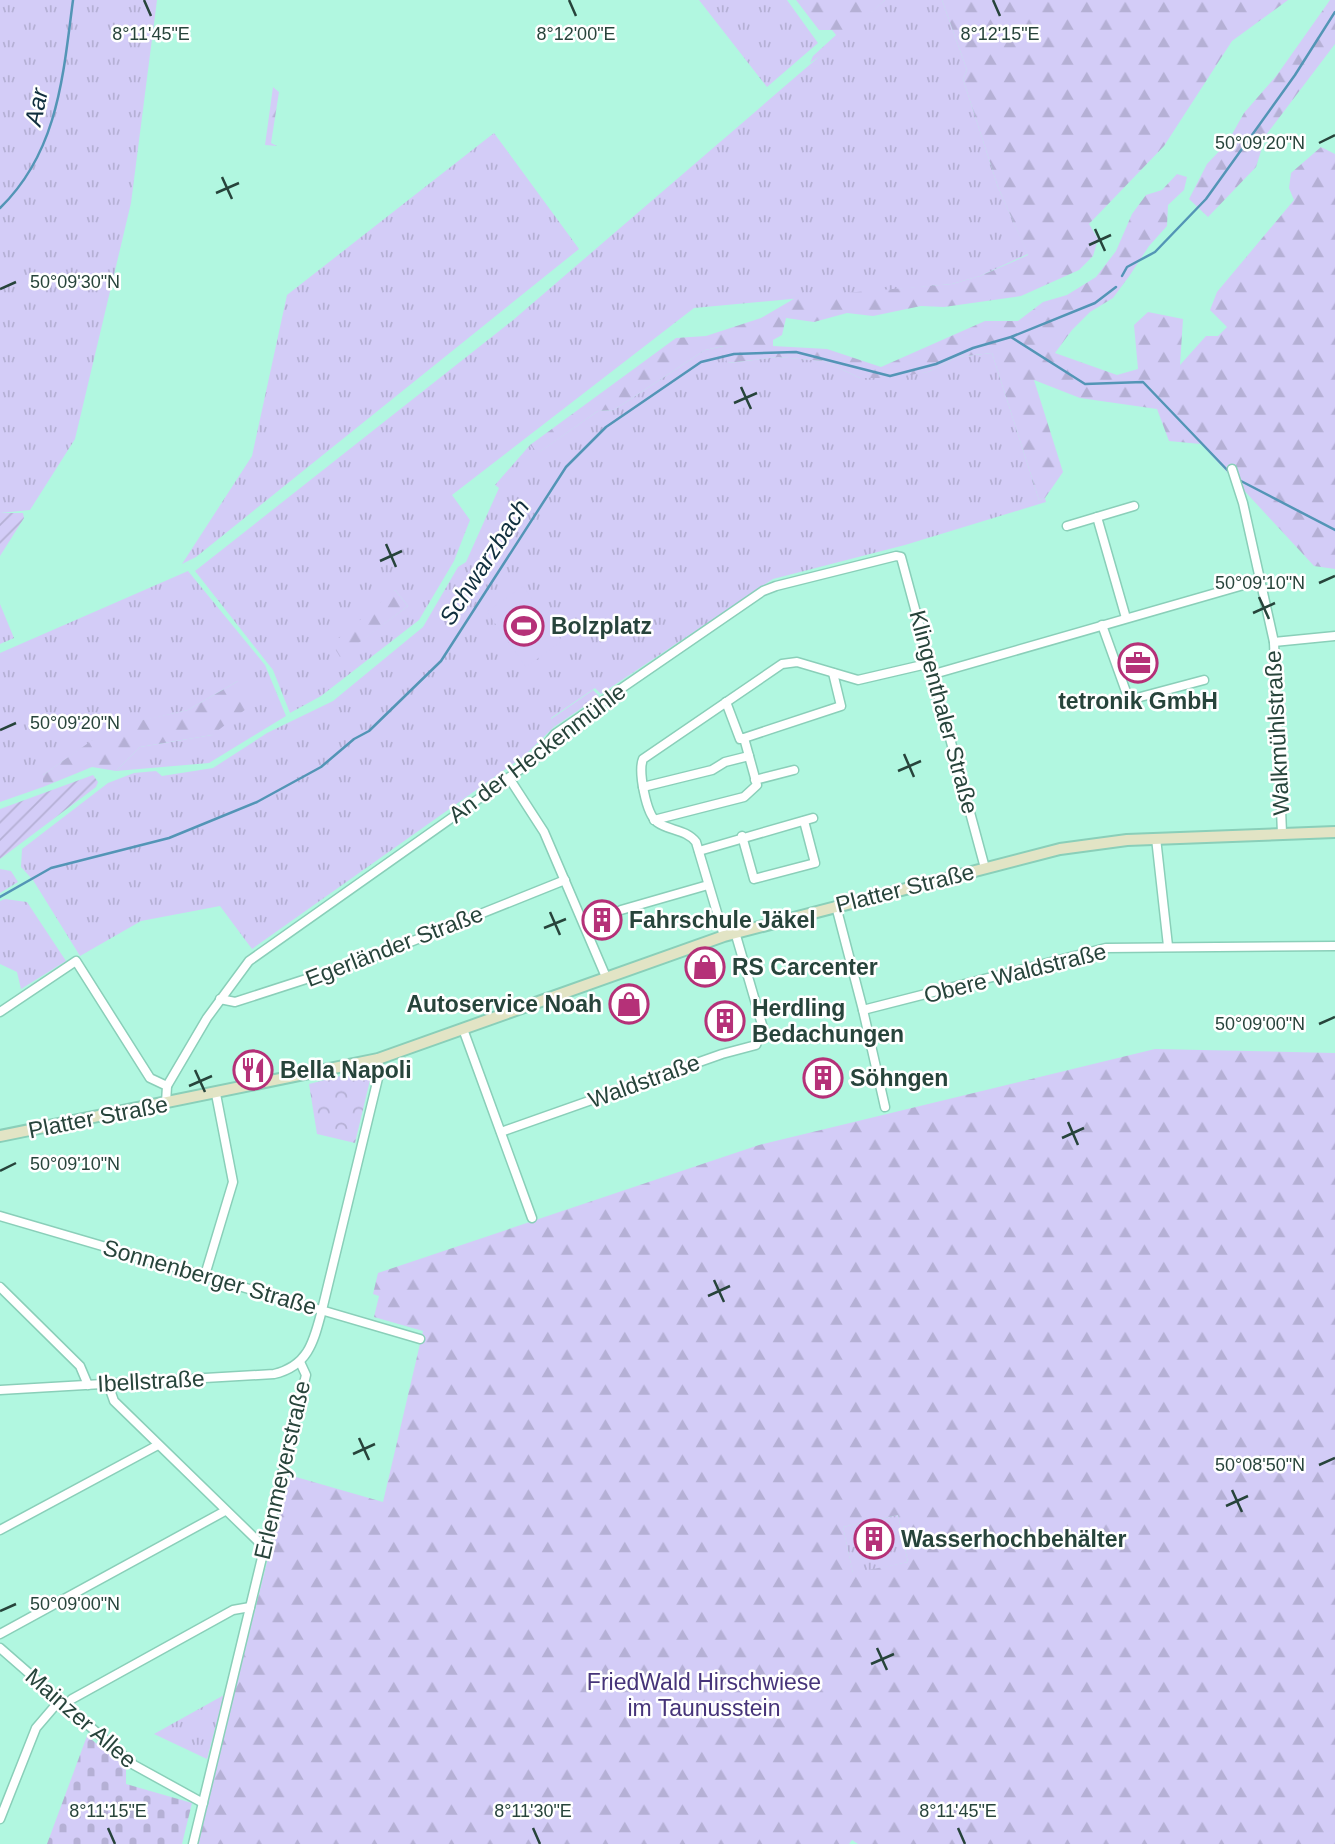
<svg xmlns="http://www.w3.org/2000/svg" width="1335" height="1844" font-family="Helvetica,sans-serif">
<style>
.grass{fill:url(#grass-tufts);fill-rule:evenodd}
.forest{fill:url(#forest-firs);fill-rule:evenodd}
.cemetery{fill:url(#cemetery-stones)}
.park{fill:url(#park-crowns)}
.garden{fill:url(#garden-furrows)}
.pitch{fill:#d3ccf7}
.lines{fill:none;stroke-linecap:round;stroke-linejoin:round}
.stream{stroke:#5395b6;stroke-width:2.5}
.minor-casing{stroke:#8acfb9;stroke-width:11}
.secondary-casing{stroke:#8acfb9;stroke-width:14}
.minor{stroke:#fff;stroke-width:8}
.secondary{stroke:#e2e4c5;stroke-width:10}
.ticks{fill:none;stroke:#27443b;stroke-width:2.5}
.labels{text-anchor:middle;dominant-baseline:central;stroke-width:5;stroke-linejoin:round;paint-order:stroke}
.poi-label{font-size:23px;font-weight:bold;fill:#27443b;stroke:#fff;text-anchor:start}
.street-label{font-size:23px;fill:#27443b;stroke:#fff}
.park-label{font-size:23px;fill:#463479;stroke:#fff}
.water-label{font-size:24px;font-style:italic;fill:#102f3e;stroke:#fff}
.ticks-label{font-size:18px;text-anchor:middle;fill:#27443b;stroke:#fff;stroke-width:5;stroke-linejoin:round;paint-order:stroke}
</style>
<defs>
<pattern id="grass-tufts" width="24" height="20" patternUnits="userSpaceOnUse" patternTransform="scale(1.75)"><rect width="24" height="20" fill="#d3ccf7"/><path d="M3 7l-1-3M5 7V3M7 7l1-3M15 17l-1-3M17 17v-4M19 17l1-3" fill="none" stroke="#b5b0d5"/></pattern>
<pattern id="forest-firs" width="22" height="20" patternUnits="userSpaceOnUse" patternTransform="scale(1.75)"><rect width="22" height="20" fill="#d3ccf7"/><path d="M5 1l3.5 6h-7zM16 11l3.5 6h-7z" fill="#b5b0d5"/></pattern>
<pattern id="cemetery-stones" width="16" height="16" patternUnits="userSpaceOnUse" patternTransform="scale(1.75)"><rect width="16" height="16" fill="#d3ccf7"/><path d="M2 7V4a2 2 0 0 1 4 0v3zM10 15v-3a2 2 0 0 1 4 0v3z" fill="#b5b0d5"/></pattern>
<pattern id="park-crowns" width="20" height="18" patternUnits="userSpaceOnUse" patternTransform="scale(1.75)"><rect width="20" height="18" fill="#d3ccf7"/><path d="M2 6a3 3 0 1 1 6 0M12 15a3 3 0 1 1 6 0" fill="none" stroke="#b5b0d5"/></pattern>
<pattern id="garden-furrows" width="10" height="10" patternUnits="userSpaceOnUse" patternTransform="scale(1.75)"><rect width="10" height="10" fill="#d3ccf7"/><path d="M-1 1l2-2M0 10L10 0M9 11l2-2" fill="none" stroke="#b5b0d5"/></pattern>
</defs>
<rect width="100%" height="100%" fill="#b1f7e0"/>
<g class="grass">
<polygon points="0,0 157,0 131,203 75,439 30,510 0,513"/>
<polygon points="699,0 787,0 818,43 767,87"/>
<path d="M885 0H942L967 70 963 79 998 187 1028 254 980 276 952 284 694 308 452 495 470 520 454 561 419 620 321 696 290 713 273 670 195 571 512 321ZM395 590 408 606 340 656Z"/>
<polygon points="494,133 579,249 196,557 182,564 252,456 287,295"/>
<polygon points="724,346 728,363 778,357 824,361 860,378 928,372 957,357 992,353 1039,500 1045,498 1046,502 905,545 773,579 601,694 595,688 551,718 554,727 524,756 252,949 220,906 141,921 80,956 33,880 21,867 22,849 108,783 134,773 156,771 162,776 213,768 267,733 333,701 423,627 458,567 466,562 499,488 495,485 530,445 539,452 598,411 614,410 705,350"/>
<polygon points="188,571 265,665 286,716 209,763 116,771 140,747 212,735 238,681 188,710 111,728 43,775 43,787 0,802 0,653"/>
<polygon points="0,604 14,638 0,644"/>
<polygon points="0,869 11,871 18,882 0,893"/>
<polygon points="5,899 27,902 66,961 21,989 17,972 0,964 0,901"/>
<polygon points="898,1515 908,1562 853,1574 843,1527"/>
<polygon points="224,1695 207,1759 154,1734"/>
</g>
<g class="forest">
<polygon points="796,0 885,0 832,48 810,63 813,56 836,35 832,30 819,30"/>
<polygon points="942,0 1288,0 1232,41 1164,146 1089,224 1098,239 1093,256 1079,270 1021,296 944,307 921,306 873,316 847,313 814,322 786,318 782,335 773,340 773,346 827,349 881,367 985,321 1018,321 1043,302 1067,295 1096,277 1116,251 1132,214 1146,195 1162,190 1177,174 1187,177 1184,190 1168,205 1167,226 1149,246 1130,275 1113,298 1090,312 1072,330 1055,353 1117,375 1138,369 1134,325 1148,312 1183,319 1180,365 1206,336 1218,336 1227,327 1210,310 1217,292 1294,200 1289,188 1291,173 1321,147 1335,154 1335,569 1314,566 1201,444 1169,441 1157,409 1080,398 1034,380 1063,472 1045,498 1039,500 992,353 957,357 928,372 892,378 860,378 824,361 778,357 727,363 723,346 705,350 614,410 598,411 538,453 530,445 676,338 706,336 761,318 797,297 952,284 980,276 1028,255 998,187 963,79 967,70"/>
<polygon points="1330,0 1335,0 1335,44 1266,135 1256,167 1208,217 1189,199 1207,164 1227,143 1244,113 1277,75"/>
<polygon points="273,87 279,92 271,143 277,146 265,145"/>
<polygon points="395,590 408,606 340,657 332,644"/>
<polygon points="238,681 252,692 246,709 212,735 140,747 116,771 92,767 43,787 43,775 111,727 188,710"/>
<polygon points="593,690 599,696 554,727 551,719"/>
<path d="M1155 1049 1335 1053V1844H858L852 1840 849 1844H196L289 1475 383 1502 423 1331 374 1317 379 1296 373 1294 378 1273 759 1145ZM898 1515 908 1562 853 1573 843 1527Z"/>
</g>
<polygon class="cemetery" points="87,1736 126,1767 126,1784 192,1803 182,1844 47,1844"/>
<polygon class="park" points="364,1070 369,1070 371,1076 355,1143 317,1134 309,1084"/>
<g class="garden">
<polygon points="0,513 23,513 24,518 0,556"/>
<polygon points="93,775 98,782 96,787 0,859 0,809"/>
</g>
<polygon class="pitch" points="523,586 562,641 526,667 487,612"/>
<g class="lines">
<g class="stream">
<path d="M0 208C58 152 63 76 73 0"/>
<polyline points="1122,276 1127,267 1155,252 1206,199 1295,75 1335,12"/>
<polyline points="1011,337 1085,384 1143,382 1231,474"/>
<polyline points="1239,480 1335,530"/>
<polyline points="0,897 51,868 169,838 257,802 321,767 354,739 369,731 441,661 566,467 606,427 701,362 734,354 796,352 890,376 936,364 973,348 1011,337 1095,303 1116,287"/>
</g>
<g class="minor-casing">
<g id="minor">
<polyline points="1232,469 1243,503 1274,642 1282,833"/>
<polyline points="1097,517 1126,618"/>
<polyline points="1067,526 1134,506"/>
<polyline points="1102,625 1129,700 1204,680"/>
<polyline points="1274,642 1335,636"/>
<polyline points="934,674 1261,580"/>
<polyline points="744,738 841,706 833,673"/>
<polyline points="509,778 544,832 606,977"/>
<polyline points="755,780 794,770"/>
<polyline points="643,787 712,770 725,762 749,756"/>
<polyline points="654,820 744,797 757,785 744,738 740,739 726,702"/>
<polyline points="742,836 754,879 815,863 804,821"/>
<polyline points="1156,838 1168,946"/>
<polyline points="699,851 813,818"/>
<polyline points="836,906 863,1010 1106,948 1335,946"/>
<polyline points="621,910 708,885"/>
<path d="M724 936 696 842C686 829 669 831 657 822 646 814 638 771 643 759L782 664 797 662 858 680 931 663"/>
<polyline points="220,999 235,1002 368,959 565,880"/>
<polyline points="863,1010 885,1107"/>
<polyline points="0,1012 76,961 150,1078 167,1086 166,1103"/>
<polyline points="463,1029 532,1218"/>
<polyline points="167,1086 207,1018 249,961 535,759 555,734 763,591 776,586 896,556 901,557 985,868"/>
<polyline points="501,1132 722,1054 756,1045 763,1028 735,932"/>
<polyline points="0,1216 420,1339"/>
<polyline points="205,1275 233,1182 216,1094"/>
<polyline points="0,1287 80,1366 88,1385"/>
<polyline points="108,1384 114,1401 265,1548"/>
<path d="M0 1390 274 1374C309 1366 314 1340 322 1310L379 1074 378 1059"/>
<polyline points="0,1530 158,1445"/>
<polyline points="0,1634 225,1511"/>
<polyline points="0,1648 134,1765 203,1803"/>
<polyline points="72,1699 233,1610 250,1607"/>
<polyline points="0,1819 36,1728 60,1700"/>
<polyline points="193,1844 306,1375 300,1362"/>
</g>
</g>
<g class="secondary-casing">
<polyline id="secondary" points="0,1136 378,1059 724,936 1060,849 1127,840 1335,832"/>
</g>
<use href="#minor" class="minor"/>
<use href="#secondary" class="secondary"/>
</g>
<path class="ticks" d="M144 0 151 16M569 0 576 16M993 0 1000 16M1319 143 1335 135M222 177 232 199M216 193 239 183M1095 229 1105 251M1089 245 1111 235M0 289 16 282M741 387 751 409M734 403 757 393M386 544 396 567M380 561 402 551M1319 583 1335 576M1259 597 1269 619M1253 613 1275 603M0 730 16 723M904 754 914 777M898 771 921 761M550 912 560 935M544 928 566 919M1319 1024 1335 1017M195 1070 205 1092M189 1086 212 1076M1068 1122 1078 1145M1062 1138 1084 1128M0 1171 16 1163M714 1280 724 1302M708 1296 730 1286M359 1438 369 1460M353 1454 375 1444M1319 1465 1335 1458M1232 1490 1242 1512M1226 1506 1248 1496M0 1611 16 1604M877 1648 887 1670M871 1664 894 1654M108 1828 115 1844M533 1828 540 1844M958 1828 965 1844"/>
<defs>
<g id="stadium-ring" transform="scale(2.0125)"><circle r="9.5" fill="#fff" stroke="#b53178" stroke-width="1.5"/><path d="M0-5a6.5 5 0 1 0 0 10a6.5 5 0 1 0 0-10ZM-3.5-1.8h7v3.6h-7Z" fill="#b53178"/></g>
<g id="office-ring" transform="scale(2.0125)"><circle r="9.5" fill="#fff" stroke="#b53178" stroke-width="1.5"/><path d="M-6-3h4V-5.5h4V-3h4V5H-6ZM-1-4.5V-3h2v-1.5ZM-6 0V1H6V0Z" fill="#b53178"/></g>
<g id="building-ring" transform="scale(2.0125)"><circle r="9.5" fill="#fff" stroke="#b53178" stroke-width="1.5"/><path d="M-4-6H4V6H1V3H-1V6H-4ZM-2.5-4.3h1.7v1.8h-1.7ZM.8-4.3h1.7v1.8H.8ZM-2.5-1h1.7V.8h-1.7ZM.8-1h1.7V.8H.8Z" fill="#b53178"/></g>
<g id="shop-ring" transform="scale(2.0125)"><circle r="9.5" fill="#fff" stroke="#b53178" stroke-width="1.5"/><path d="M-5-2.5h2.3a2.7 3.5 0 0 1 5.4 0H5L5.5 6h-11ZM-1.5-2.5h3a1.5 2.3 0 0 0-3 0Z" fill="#b53178"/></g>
<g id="restaurant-ring" transform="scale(2.0125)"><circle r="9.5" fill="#fff" stroke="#b53178" stroke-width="1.5"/><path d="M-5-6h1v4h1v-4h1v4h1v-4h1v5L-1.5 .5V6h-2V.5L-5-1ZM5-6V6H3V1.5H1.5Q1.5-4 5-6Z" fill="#b53178"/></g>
</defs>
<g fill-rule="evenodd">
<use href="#stadium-ring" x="524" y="626"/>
<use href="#office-ring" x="1138" y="663"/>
<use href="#building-ring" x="602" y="920"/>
<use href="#shop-ring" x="705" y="967"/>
<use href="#shop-ring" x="629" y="1004"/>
<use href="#building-ring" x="725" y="1021"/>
<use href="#restaurant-ring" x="253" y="1070"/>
<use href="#building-ring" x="823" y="1078"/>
<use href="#building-ring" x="874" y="1539"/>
</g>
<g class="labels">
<g class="poi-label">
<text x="551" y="626">Bolzplatz</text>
<text x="1138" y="701" text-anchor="middle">tetronik GmbH</text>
<text x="629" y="920">Fahrschule Jäkel</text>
<text x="732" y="967">RS Carcenter</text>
<text x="602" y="1004" text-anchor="end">Autoservice Noah</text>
<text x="752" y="1008">Herdling<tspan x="752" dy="26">Bedachungen</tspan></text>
<text x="280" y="1070">Bella Napoli</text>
<text x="850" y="1078">Söhngen</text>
<text x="901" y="1539">Wasserhochbehälter</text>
</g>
<g class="street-label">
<text transform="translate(944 712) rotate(75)">Klingenthaler Straße</text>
<text transform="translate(1277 733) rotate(-93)">Walkmühlstraße</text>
<text transform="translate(537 753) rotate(-37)">An der Heckenmühle</text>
<text transform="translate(905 888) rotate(-14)">Platter Straße</text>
<text transform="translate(394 946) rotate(-21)">Egerländer Straße</text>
<text transform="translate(1015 973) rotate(-14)">Obere Waldstraße</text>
<text transform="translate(644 1081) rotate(-20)">Waldstraße</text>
<text transform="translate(98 1117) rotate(-11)">Platter Straße</text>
<text transform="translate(210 1277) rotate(16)">Sonnenberger Straße</text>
<text transform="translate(151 1381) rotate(-3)">Ibellstraße</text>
<text transform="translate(282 1470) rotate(-77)">Erlenmeyerstraße</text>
<text transform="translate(81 1718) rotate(41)">Mainzer Allee</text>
</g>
<g class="park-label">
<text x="704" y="1682">FriedWald Hirschwiese<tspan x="704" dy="26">im Taunusstein</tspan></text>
</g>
<g class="water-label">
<text transform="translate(36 107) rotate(-78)">Aar</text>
<text transform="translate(484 562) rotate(-57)">Schwarzbach</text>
</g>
</g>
<g class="ticks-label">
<text x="1000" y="40">8°12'15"E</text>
<text x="151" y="40">8°11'45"E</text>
<text x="576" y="40">8°12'00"E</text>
<text x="1260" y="149">50°09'20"N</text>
<text x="75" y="288">50°09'30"N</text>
<text x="1260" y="589">50°09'10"N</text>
<text x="75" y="729">50°09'20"N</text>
<text x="1260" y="1030">50°09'00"N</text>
<text x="75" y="1170">50°09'10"N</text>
<text x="1260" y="1471">50°08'50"N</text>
<text x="75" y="1610">50°09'00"N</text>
<text x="108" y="1817">8°11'15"E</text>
<text x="533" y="1817">8°11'30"E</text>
<text x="958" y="1817">8°11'45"E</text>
</g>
</svg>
